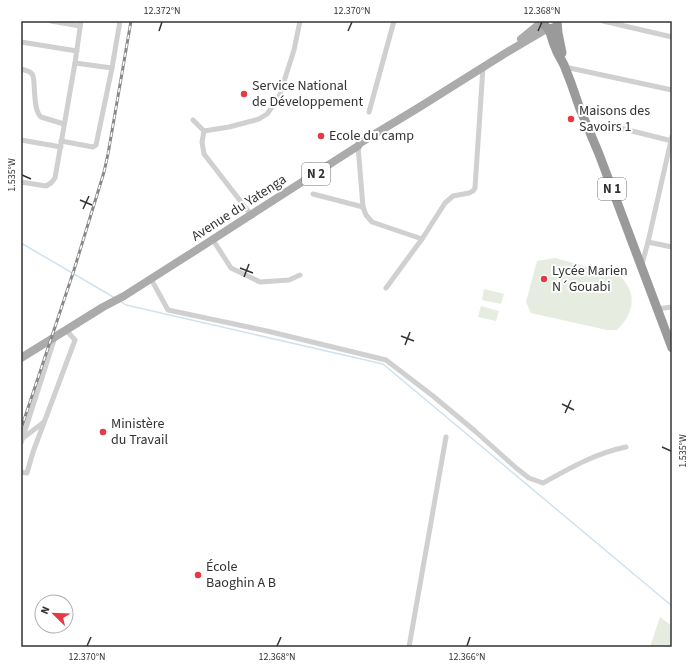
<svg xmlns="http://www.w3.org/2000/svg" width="693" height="668" font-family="'Source Sans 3',sans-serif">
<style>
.grass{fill:#e6ecdf}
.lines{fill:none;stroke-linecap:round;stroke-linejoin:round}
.stream{stroke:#cfe2ee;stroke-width:1.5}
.street{stroke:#d0d0d0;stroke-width:5}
.primary{stroke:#ababab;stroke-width:8}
.highway{stroke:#9a9a9a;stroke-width:9}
.rail-casing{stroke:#888;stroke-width:3}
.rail{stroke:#fff;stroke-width:1.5;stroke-dasharray:4.5;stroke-linecap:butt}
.ticks{fill:none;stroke:#333;stroke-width:1.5}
.poi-dot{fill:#e63946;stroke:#fff;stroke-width:1.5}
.labels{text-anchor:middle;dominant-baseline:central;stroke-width:4;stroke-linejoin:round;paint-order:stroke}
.shield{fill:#fff;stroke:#707070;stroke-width:1}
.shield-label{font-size:13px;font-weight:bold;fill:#333}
.poi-label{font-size:14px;fill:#333;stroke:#fff;text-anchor:start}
.street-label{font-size:14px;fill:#333;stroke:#fff}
.neatline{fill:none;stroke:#333;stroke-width:1.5}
.ticks-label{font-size:10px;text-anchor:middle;fill:#333}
</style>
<rect width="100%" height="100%" fill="#fff"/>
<g class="grass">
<path d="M555 258 620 276C638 294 634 313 617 330H607L531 313 526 302 537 261Z"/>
<polygon points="484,289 504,294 501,304 482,300"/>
<polygon points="481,306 499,311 496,321 478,317"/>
<polygon points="660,617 672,626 672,647 650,647"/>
</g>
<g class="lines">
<g class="stream">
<polyline points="21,243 115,298"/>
<polyline points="120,301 126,305 383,364 672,606"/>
</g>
<g class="street">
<polyline points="51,21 80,26"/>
<polyline points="603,21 672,37"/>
<polyline points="21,42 77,51"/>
<polyline points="75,63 112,68"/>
<polyline points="565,67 672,90"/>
<path d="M21 69C25 70 30 71 32 74 34 77 34 81 34 84 35 93 34 111 41 117L64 124"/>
<polyline points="369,112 394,21"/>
<polyline points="193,120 204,131 229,127 259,119 267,114 279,97 294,50 300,21"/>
<polyline points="204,131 202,142 204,154 252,216"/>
<polyline points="590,132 603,126 612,126 672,141"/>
<polyline points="21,140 61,147"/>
<polyline points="61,141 93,147 96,145 112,68 120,21"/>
<polyline points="358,146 363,207 366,215 372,222 422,239"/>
<polyline points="21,182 46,186 51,183 55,178 75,63 81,21"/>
<polyline points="313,194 363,207"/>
<polyline points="213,240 231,268 260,282 289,280 300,275"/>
<polyline points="648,242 672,247"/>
<polyline points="642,264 648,242 672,136"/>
<path d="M151 279 168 310 267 331 386 360 433 396 475 431 515 467 529 478 543 483C570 468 596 453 626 447"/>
<polyline points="386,288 422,239 445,203 453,196 469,193 473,191 475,188 483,67"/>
<polyline points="657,309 672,307"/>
<polyline points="23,438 44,422"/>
<polyline points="21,443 55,337"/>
<polyline points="21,472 27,473 33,452 75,340 66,330"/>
<polyline points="409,647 446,437"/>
</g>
<g class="primary">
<polyline points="521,39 543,21"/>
<polyline points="21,358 103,307 124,296 190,254 358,146 360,143 418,108 509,51 548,28"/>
</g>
<g class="highway">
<path d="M544 21C544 27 548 30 553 28"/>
<polyline points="557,21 558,33 562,53"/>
<polyline points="549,29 553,42 557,52 564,65 571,83 580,109 599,154 672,348"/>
</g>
<g class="rail-casing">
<polyline id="rail" points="21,429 74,270 104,172 108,154 131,21"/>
</g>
<use href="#rail" class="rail"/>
</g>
<path class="ticks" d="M159 31 162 22M348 31 352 22M538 31 542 22M22 175 31 179M80 200 92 205M83 209 89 196M240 268 253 273M244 277 249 264M401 336 414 341M405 345 410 332M562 404 574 410M565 413 571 400M662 447 671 451M87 646 91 637M277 646 281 637M467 646 470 637"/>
<g class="poi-dot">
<circle cx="244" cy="94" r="4"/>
<circle cx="571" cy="119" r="4"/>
<circle cx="321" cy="136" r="4"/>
<circle cx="544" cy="279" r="4"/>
<circle cx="103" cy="432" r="4"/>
<circle cx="198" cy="575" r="4"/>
</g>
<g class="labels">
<g class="shield">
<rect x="302" y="163" width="28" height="22" rx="3"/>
<rect x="598" y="178" width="28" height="22" rx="3"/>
</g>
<g class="shield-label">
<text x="316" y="174">N 2</text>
<text x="612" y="189">N 1</text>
</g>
<g class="poi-label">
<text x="252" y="86">Service National<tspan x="252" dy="16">de Développement</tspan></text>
<text x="579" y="111">Maisons des<tspan x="579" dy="16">Savoirs 1</tspan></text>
<text x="329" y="136">Ecole du camp</text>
<text x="552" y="271">Lycée Marien<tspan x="552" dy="16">N´Gouabi</tspan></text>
<text x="111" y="424">Ministère<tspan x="111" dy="16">du Travail</tspan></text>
<text x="206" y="567">École<tspan x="206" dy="16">Baoghin A B</tspan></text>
</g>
<g class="street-label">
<text transform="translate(239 208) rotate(-33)">Avenue du Yatenga</text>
</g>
</g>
<rect width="693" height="668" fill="none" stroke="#ffffff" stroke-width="44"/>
<g transform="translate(54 614) rotate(293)"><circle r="19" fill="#ffffff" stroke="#adadad"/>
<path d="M0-3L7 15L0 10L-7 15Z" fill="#e63946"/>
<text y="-6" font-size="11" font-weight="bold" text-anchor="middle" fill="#333333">N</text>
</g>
<rect x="22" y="22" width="649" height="624" class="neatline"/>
<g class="ticks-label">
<text x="162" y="14">12.372°N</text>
<text x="352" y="14">12.370°N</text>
<text x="542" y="14">12.368°N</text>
<text transform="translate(11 175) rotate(-90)" y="4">1.535°W</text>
<text transform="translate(682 451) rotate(-90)" y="4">1.535°W</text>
<text x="87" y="660">12.370°N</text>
<text x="277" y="660">12.368°N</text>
<text x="467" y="660">12.366°N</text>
</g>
</svg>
